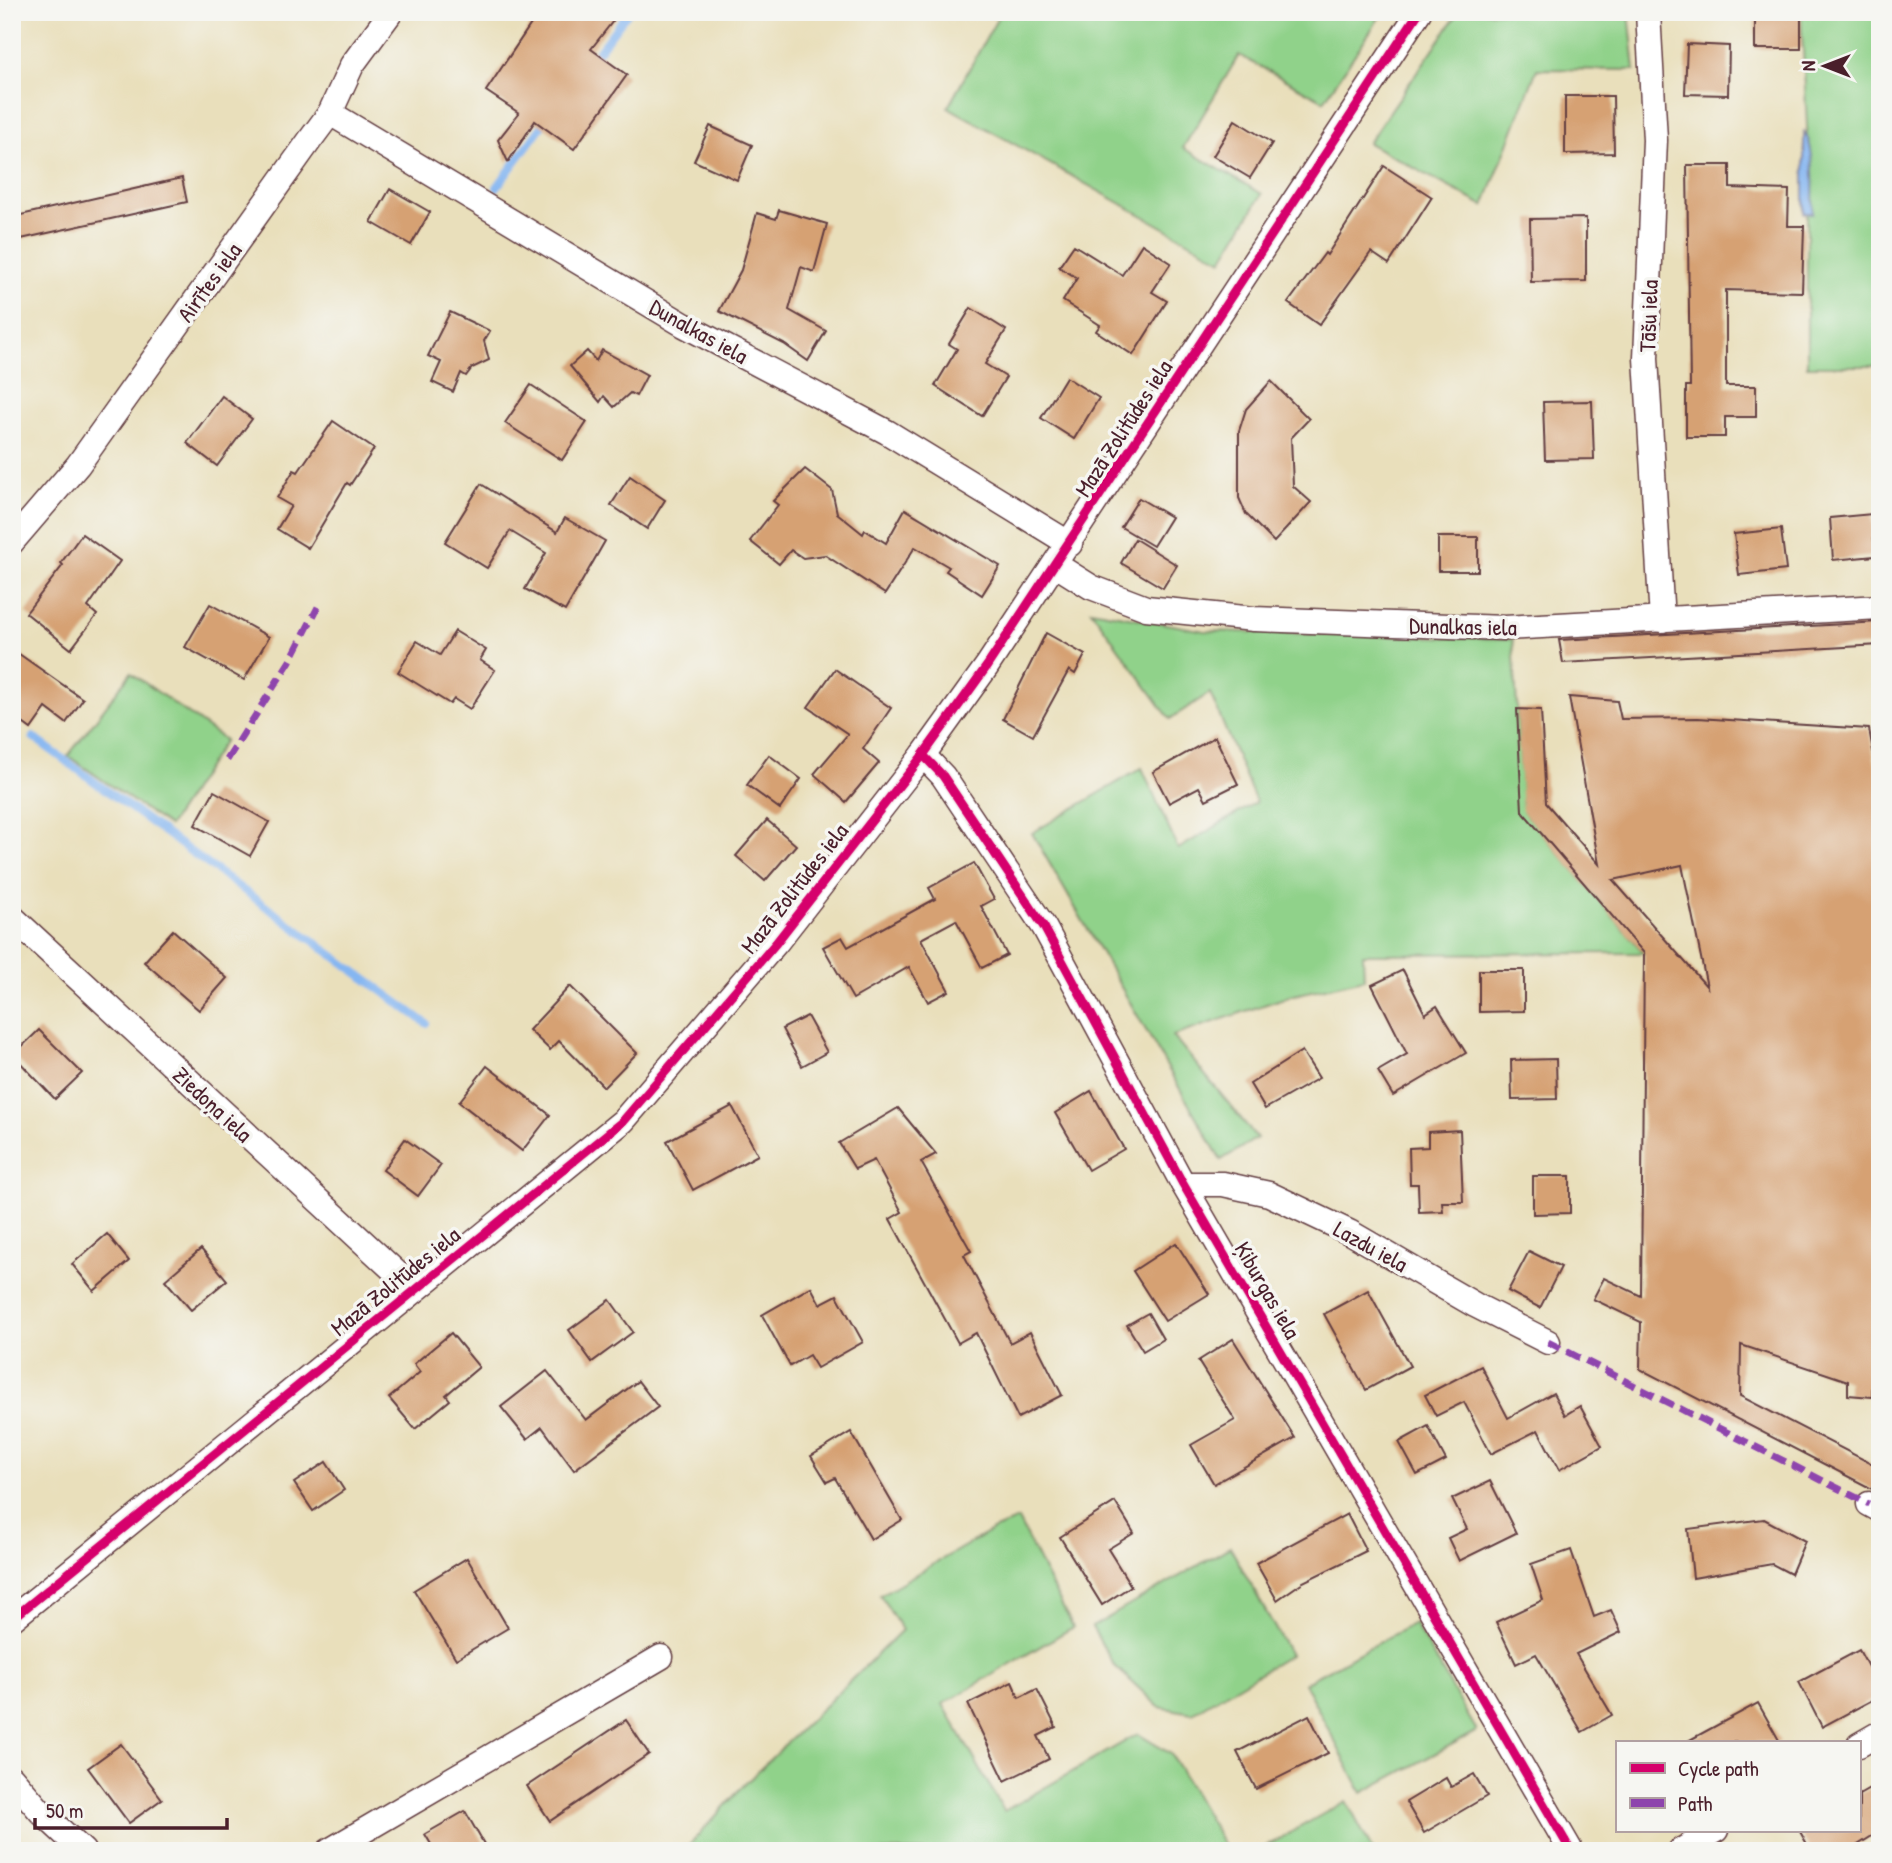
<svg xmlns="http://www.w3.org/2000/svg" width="1892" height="1863" font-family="'Patrick Hand',sans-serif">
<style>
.green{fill:#90d28a;stroke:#6d785a;stroke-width:2}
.water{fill:#85b6f1;stroke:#686a8e;stroke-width:2}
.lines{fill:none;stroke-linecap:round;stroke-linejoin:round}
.stream{stroke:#85b6f1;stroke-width:8}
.building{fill:#d6a173;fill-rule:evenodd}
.minor-casing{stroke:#623c41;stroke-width:27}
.minor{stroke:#fff;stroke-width:24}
.quiet{stroke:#8e44ad;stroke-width:7;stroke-dasharray:14 7;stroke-linecap:butt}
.cycleway-casing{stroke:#f6f6f2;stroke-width:13}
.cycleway{stroke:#d6006c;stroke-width:9}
.labels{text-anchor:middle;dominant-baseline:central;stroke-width:7;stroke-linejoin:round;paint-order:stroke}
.street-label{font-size:23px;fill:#4a1f2b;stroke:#f6f6f2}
</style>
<rect width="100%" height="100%" fill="#f6f6f2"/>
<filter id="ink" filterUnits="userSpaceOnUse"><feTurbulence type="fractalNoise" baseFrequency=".0143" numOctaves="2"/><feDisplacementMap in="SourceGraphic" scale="14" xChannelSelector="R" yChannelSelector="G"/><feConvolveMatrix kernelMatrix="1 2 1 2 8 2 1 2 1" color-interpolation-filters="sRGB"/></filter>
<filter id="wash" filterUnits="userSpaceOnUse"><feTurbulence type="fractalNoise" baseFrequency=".00686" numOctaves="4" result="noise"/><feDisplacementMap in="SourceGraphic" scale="28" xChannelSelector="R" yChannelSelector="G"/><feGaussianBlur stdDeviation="1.57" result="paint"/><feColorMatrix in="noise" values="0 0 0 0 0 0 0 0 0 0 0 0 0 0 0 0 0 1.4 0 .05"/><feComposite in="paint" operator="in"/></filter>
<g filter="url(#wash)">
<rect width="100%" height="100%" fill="#e9dfbb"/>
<g class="green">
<polygon points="1001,12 1383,12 1324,101 1239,55 1183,148 1262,194 1222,260 948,107"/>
<polygon points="1459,12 1629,12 1635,70 1537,69 1484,206 1368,143"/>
<polygon points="1801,12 1880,12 1880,366 1807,366 1807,126"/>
<polygon points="1091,610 1205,631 1513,639 1523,811 1644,953 1363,954 1364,979 1290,996 1173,1036 1257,1138 1221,1160 1032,833 1142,768 1178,849 1256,802 1210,693 1170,719"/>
<polygon points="131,673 225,740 169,826 68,756"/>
<polygon points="1018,1520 1073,1627 943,1704 1004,1811 1138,1734 1171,1754 1227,1851 684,1851 744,1785 902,1630 880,1595 993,1530"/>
<polygon points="1230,1547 1290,1655 1192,1713 1159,1707 1114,1665 1092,1627"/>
<polygon points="1414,1623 1477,1731 1362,1793 1304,1683"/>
<polygon points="1346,1801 1373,1851 1258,1851"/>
</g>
<path class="water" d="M1804 132C1816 145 1813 194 1813 213H1804Z"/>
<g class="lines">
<g class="stream">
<polyline points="591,61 628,12"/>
<polyline points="497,187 547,119"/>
<polyline points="33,737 426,1023"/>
</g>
</g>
<g id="blocks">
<g class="building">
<polygon points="548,12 620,12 591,49 627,75 574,149 535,121 508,162 498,140 519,113 486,91 535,18 541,22"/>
<rect x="1755" y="12" width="46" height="37"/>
<polygon points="1687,44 1729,46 1728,95 1685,94"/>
<polygon points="1565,96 1613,96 1614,153 1565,154"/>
<polygon points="1235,120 1272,143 1250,178 1213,156"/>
<polygon points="710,126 752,145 737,180 694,161"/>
<polygon points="1687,165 1730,165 1730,188 1789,190 1788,226 1804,226 1802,292 1726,290 1726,386 1756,386 1756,417 1725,417 1725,437 1686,437 1686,386 1690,386"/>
<polygon points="1384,166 1432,197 1389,264 1371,252 1319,325 1288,303 1325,253 1327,255"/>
<polygon points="182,178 187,202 12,241 12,217"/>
<polygon points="390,189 430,212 411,245 371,222"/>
<polygon points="779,210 827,224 814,272 801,267 789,310 826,331 808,361 784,344 719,311 741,270 757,213 776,219"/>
<polygon points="1586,218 1586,281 1531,282 1530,219"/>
<polygon points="1142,244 1171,263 1152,292 1167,301 1133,355 1096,331 1100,325 1063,301 1077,278 1059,267 1074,245 1122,275"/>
<polygon points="971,308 1006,330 985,364 1006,377 982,416 935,386 957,349 949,344"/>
<polygon points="450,312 490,331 484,341 489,360 472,368 466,376 461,373 453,392 432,382 441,362 428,356"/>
<polygon points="602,350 647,375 636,396 630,393 614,407 604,396 600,402 570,366 587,351 596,361"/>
<polygon points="1066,377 1099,398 1074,439 1041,418"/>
<polygon points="1271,381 1309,419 1291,438 1293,486 1311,502 1274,542 1246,514 1239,498 1239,431 1246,409"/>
<polygon points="531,385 587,422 562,460 505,423"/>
<polygon points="222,396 252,419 217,466 187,443"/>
<polygon points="1592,401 1594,459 1545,460 1543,402"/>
<polygon points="333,421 374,449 350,485 347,483 308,548 277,529 291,506 277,498 294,470 298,472"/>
<polygon points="805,469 832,490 837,513 863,534 865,530 886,543 905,509 1000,566 982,595 946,571 949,567 915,547 885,594 825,555 803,558 791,550 779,564 750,541 778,505 773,501"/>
<polygon points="630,476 665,500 647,529 611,505"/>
<polygon points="481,484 557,532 565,518 605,541 565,611 525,589 546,553 510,531 487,568 445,542"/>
<polygon points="1139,498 1171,517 1153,546 1121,527"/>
<polygon points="1872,514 1875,556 1833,560 1830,518"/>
<polygon points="1781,529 1786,570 1739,575 1734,534"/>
<polygon points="82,534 120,561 88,607 97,615 71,649 26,613 63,565 61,563"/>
<rect x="1438" y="537" width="40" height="34"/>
<polygon points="1135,539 1177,565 1163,588 1121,563"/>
<polygon points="210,604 269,637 244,680 185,647"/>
<polygon points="1880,622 1880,645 1563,663 1559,640"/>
<polygon points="455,631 486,650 480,660 495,670 470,709 454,699 450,704 398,672 417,641 440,655"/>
<polygon points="1046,633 1085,655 1075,674 1069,670 1033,736 1003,719"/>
<polygon points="12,649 83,699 66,723 46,708 31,729 12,715"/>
<polygon points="835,669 891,708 863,749 879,763 846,802 814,774 848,734 808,707"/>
<path d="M1569 697 1617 701 1621 719 1698 718 1869 729 1880 789V1339L1874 1344 1872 1397 1848 1395V1381L1741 1345 1740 1396 1880 1468V1493L1640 1369 1641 1322 1593 1299 1604 1278 1641 1296 1644 953 1522 811 1517 709 1541 710 1546 803 1599 864ZM1682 865 1707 987 1613 880Z"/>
<polygon points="1215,737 1238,784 1206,800 1199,787 1169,803 1153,772"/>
<polygon points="769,755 801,779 780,809 747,785"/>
<polygon points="214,791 269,822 250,856 195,825"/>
<polygon points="767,820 796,845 765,881 736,856"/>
<polygon points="974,863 994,899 981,906 1007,955 982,968 956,920 921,939 949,991 928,1002 909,967 853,999 823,947 842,937 848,947 935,899 929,888"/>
<polygon points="173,930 227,978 199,1010 144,962"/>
<polygon points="1403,970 1425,1014 1437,1006 1466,1053 1393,1096 1378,1071 1407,1054 1372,985"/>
<polygon points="1479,970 1524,970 1524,1011 1479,1012"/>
<polygon points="570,986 637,1053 604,1087 559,1041 550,1050 529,1030"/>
<polygon points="807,1016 827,1052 802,1066 782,1029"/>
<polygon points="39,1030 82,1073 55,1099 13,1055"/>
<polygon points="1302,1051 1319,1078 1265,1109 1250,1084"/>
<polygon points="1556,1059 1557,1099 1512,1100 1511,1060"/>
<polygon points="487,1066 550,1115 522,1151 459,1102"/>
<polygon points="1091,1091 1124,1149 1088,1170 1055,1113"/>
<polygon points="732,1106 758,1155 693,1190 667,1141"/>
<polygon points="898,1108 936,1154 921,1162 971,1251 964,1255 1010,1343 1030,1332 1062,1395 1018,1418 976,1333 958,1343 890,1219 902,1212 874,1160 855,1169 839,1143"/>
<polygon points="1460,1130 1463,1202 1442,1202 1443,1211 1419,1212 1418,1184 1410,1184 1409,1148 1428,1147 1428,1132"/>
<polygon points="405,1139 441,1165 418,1196 383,1170"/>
<polygon points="1533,1176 1570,1176 1570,1213 1533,1214"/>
<polygon points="107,1234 129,1261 94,1291 72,1264"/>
<polygon points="1176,1243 1209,1294 1165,1321 1133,1271"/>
<polygon points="201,1249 227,1280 191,1310 165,1280"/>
<polygon points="1529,1251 1561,1267 1540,1308 1508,1291"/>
<polygon points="811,1287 820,1304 837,1295 863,1342 817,1368 809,1355 790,1366 762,1315"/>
<polygon points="1368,1290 1410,1366 1366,1390 1324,1314"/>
<polygon points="610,1300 633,1332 592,1362 569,1330"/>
<polygon points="1148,1313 1163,1339 1143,1351 1127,1325"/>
<polygon points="451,1333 479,1367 446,1395 450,1400 415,1429 389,1398 420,1372 414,1364"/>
<polygon points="1233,1339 1295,1438 1214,1484 1191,1445 1235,1420 1198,1361"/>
<polygon points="1481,1366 1508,1418 1553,1393 1565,1415 1580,1406 1602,1446 1559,1470 1538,1430 1491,1454 1464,1402 1436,1416 1425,1395"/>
<polygon points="547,1371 586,1420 638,1381 658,1407 574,1470 542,1427 527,1439 501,1407"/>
<polygon points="1428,1426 1446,1460 1417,1475 1399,1442"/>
<polygon points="851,1432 902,1520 871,1539 835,1478 827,1482 811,1456"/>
<polygon points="326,1462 344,1490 313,1511 294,1483"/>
<polygon points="1490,1481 1516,1533 1459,1561 1448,1538 1467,1529 1452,1499"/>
<polygon points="1115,1502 1134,1533 1108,1549 1131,1586 1102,1605 1060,1537"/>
<polygon points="1347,1514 1366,1551 1303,1582 1277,1600 1256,1563"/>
<polygon points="1764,1519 1805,1541 1791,1574 1772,1564 1693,1578 1688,1529"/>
<polygon points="1571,1550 1594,1617 1611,1610 1621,1632 1576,1654 1612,1715 1582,1732 1536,1654 1516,1664 1496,1622 1543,1600 1531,1564"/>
<polygon points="467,1558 508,1628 456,1659 414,1590"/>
<polygon points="1859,1650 1880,1689 1880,1696 1822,1727 1799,1682"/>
<polygon points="1012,1682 1019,1698 1037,1689 1056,1727 1038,1736 1049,1759 1005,1781 968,1704"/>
<polygon points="1758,1703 1780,1742 1686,1742"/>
<polygon points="1309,1715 1328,1753 1256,1789 1237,1752"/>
<polygon points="626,1720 649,1754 550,1821 527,1786"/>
<polygon points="121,1744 162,1799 129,1823 88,1768"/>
<polygon points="1474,1774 1487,1796 1424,1833 1406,1802 1446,1778 1451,1787"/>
<polygon points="1880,1783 1880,1831 1848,1851 1811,1851 1799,1830 1859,1830 1859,1795"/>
<polygon points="465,1811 488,1851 435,1851 425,1834"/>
</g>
</g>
</g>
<g filter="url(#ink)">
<use href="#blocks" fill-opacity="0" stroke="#623c41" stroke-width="2"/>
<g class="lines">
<g class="minor-casing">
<g id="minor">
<polyline points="1648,12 1655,140 1646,358 1662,620"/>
<polyline points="330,113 684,325 887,432 1070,544"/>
<polyline points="12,542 78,465 310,140 330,113 352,65 391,12"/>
<polyline points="1056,565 1091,587 1146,608 1254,619 1505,628 1880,607"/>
<polyline points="923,755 943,776 1044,927 1183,1184 1571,1851"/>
<polyline points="12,917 414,1289"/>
<polyline points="1183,1184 1223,1184 1269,1194 1349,1232 1475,1305 1548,1342"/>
<polyline points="1869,1504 1880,1510"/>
<polyline points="12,1619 623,1121 776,943 923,755 987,666 1419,12"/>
<polyline points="1859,1745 1880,1733"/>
<polyline points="12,1778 41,1812 83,1851"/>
<polyline points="329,1851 661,1657"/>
<polyline points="1680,1851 1716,1830"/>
</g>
</g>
<use href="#minor" class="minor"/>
<g class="quiet">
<polyline points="227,760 290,661 318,607"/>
<polyline points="1548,1342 1869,1504"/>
</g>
<g class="cycleway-casing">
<g id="cycleway">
<polyline points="923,755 943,776 1044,927 1183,1184 1571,1851"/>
<polyline points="12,1619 623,1121 776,943 923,755 987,666 1419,12"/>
</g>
</g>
<use href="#cycleway" class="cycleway"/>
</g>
</g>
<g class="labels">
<g class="street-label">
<text transform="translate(209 282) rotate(-54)">Airītes iela</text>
<text transform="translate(1648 316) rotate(-88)">Tāšu iela</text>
<text transform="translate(699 331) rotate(29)">Dunalkas iela</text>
<text transform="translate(1123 428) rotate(-57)">Mazā Zolitūdes iela</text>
<text transform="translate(1463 626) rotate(1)">Dunalkas iela</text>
<text transform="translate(794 888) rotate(-52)">Mazā Zolitūdes iela</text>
<text transform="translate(213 1104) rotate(43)">Ziedoņa iela</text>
<text transform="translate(1371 1246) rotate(29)">Lazdu iela</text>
<text transform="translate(395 1281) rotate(-39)">Mazā Zolitūdes iela</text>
<text transform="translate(1268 1290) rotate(60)">Ķiburgas iela</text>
</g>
</g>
<rect width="1892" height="1863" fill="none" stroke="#f6f6f2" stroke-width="42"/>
<rect x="1616" y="1741" width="245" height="91" fill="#f6f6f2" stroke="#b1a0a2" stroke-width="2"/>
<rect x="1630" y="1763" width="35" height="10" fill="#d6006c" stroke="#b1a0a2" stroke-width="2"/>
<text x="1678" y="1776" font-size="21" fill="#4a1f2b">Cycle path</text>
<rect x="1630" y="1798" width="35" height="10" fill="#8e44ad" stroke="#b1a0a2" stroke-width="2"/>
<text x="1678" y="1811" font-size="21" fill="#4a1f2b">Path</text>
<g transform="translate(1825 66) rotate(270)" stroke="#f6f6f2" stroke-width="5" paint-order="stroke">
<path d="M0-5L12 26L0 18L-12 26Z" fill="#4a1f2b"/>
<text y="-10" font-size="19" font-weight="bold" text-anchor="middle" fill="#4a1f2b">N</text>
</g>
<path d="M35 1818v10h192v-10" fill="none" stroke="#4a1f2b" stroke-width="3.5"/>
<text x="46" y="1818" font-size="21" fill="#4a1f2b" stroke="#f6f6f2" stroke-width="5" paint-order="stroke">50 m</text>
</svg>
